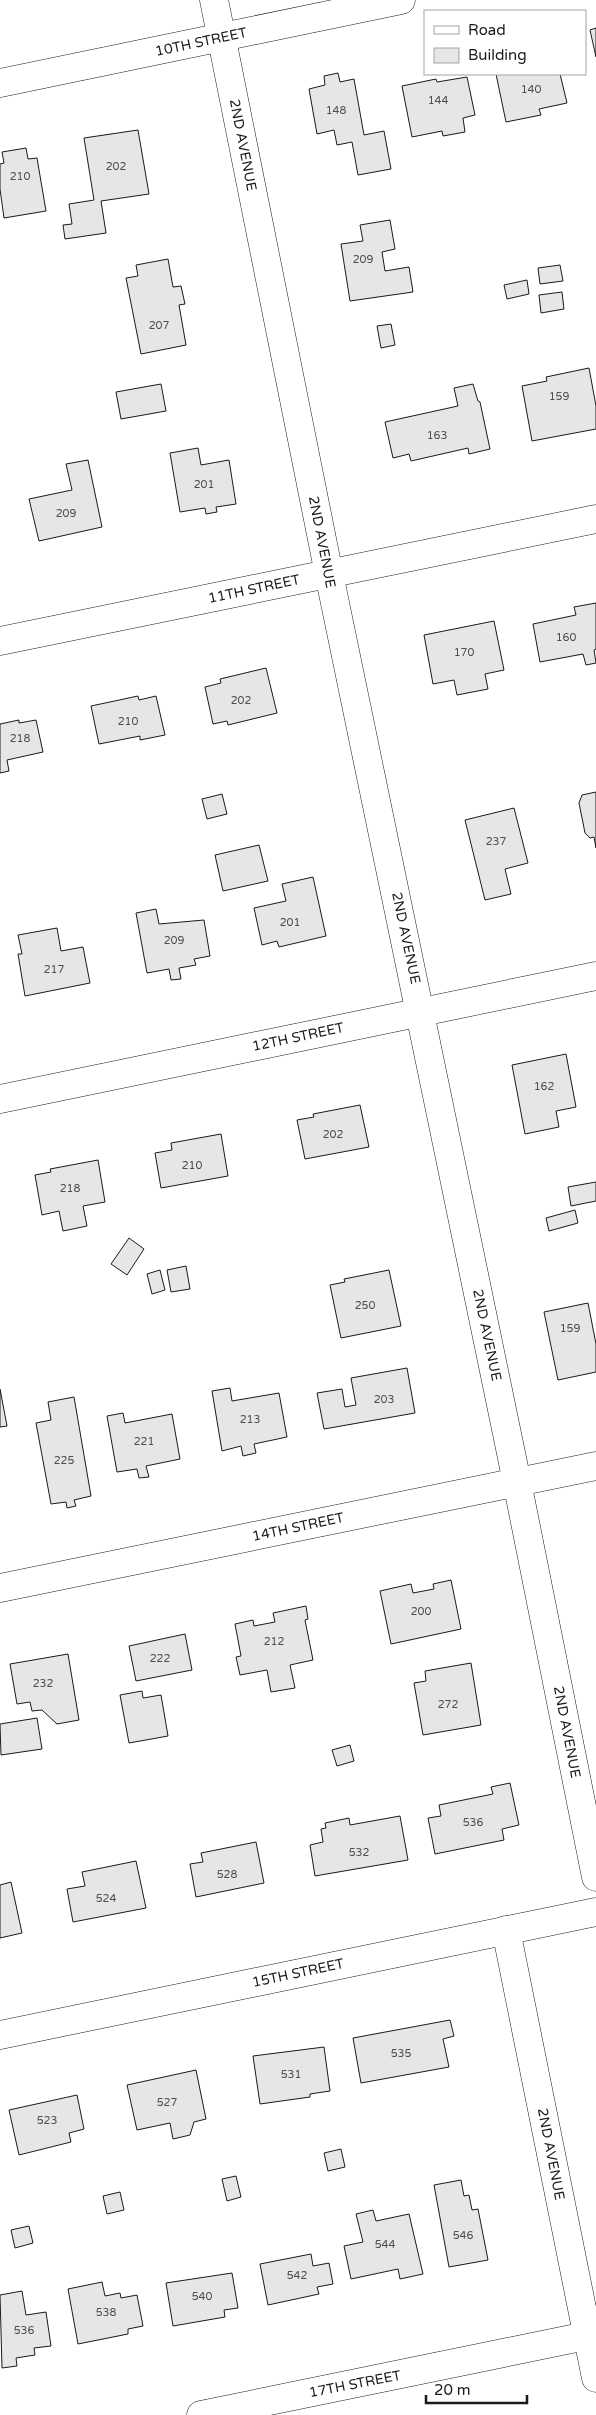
<svg xmlns="http://www.w3.org/2000/svg" width="596" height="2415" font-family="'Varela Round',sans-serif">
<style>
.building{fill:#e6e6e6;stroke:#1a1a1a}
.lines{fill:none;stroke-linecap:round;stroke-linejoin:round}
.street-casing{stroke:#1a1a1a;stroke-width:29}
.street{stroke:#fff;stroke-width:28}
.labels{text-anchor:middle;dominant-baseline:central;stroke-width:4;stroke-linejoin:round;paint-order:stroke}
.number-label{font-size:11px;fill:#4d4d4d}
.street-label{font-size:14px;fill:#1a1a1a;stroke:#fff}
</style>
<rect width="100%" height="100%" fill="#fff"/>
<g class="building">
<polygon points="596,28 596,57 590,30"/>
<polygon points="338,73 340,82 354,79 364,135 384,131 391,169 358,175 352,142 337,145 334,130 317,134 309,89 325,85 324,76"/>
<polygon points="496,74 560,74 567,103 539,109 541,115 506,122"/>
<polygon points="467,77 475,115 463,118 465,132 443,136 442,131 412,137 402,86 436,79 437,82"/>
<polygon points="138,130 149,194 101,201 106,233 65,239 63,225 72,224 69,204 94,200 84,138"/>
<polygon points="26,148 28,159 37,158 46,211 4,218 0,189 0,164 4,163 2,152"/>
<polygon points="390,220 395,249 382,252 385,271 409,267 413,292 350,301 341,244 363,241 360,225"/>
<polygon points="168,259 173,287 181,286 185,304 179,305 186,345 141,354 126,278 138,276 136,265"/>
<polygon points="560,265 563,281 540,284 538,268"/>
<polygon points="527,280 529,294 507,299 504,285"/>
<polygon points="562,292 564,309 541,313 539,295"/>
<polygon points="391,324 395,345 381,348 377,326"/>
<polygon points="589,368 596,406 596,429 532,441 522,386 547,381 546,377"/>
<polygon points="161,384 166,411 121,419 116,392"/>
<polygon points="473,384 478,401 480,402 490,449 469,454 468,448 411,461 409,454 393,458 385,422 458,406 454,388"/>
<polygon points="198,448 201,465 229,460 236,504 216,507 217,512 206,514 205,508 180,512 170,453"/>
<polygon points="88,460 102,527 39,541 29,499 72,490 66,464"/>
<polygon points="596,603 596,649 594,650 596,663 586,665 583,654 540,662 533,624 576,615 574,607"/>
<polygon points="494,621 504,670 485,674 488,689 457,695 454,680 433,684 424,635"/>
<polygon points="266,668 277,713 228,725 227,721 213,724 205,687 221,683 220,679"/>
<polygon points="138,696 139,700 156,696 165,735 140,740 140,736 99,744 91,706"/>
<polygon points="19,720 19,723 36,720 43,752 7,760 9,771 0,773 0,724"/>
<polygon points="596,792 596,848 594,837 590,838 585,833 579,803 582,795"/>
<polygon points="222,794 227,814 207,819 202,799"/>
<polygon points="514,808 528,863 505,869 511,894 485,900 465,820"/>
<polygon points="259,845 268,881 223,891 215,855"/>
<polygon points="313,877 326,936 279,947 277,941 262,945 254,908 286,901 282,884"/>
<polygon points="156,909 159,924 204,920 210,956 194,959 196,965 179,968 181,979 171,980 169,969 147,973 136,913"/>
<polygon points="57,928 61,951 83,947 90,983 25,996 18,954 22,954 18,935"/>
<polygon points="566,1054 576,1107 556,1111 559,1127 525,1134 512,1065"/>
<polygon points="360,1105 369,1147 305,1159 297,1120 314,1117 313,1114"/>
<polygon points="221,1134 228,1176 161,1188 155,1153 172,1150 171,1143"/>
<polygon points="98,1160 105,1202 83,1206 87,1226 63,1231 59,1211 42,1215 35,1175 51,1172 50,1169"/>
<polygon points="596,1182 596,1201 571,1206 568,1187"/>
<polygon points="575,1210 578,1223 549,1231 546,1218"/>
<polygon points="129,1238 144,1249 127,1275 111,1264"/>
<polygon points="186,1266 190,1289 171,1292 167,1270"/>
<polygon points="160,1270 165,1290 152,1294 147,1274"/>
<polygon points="389,1270 401,1326 341,1338 330,1285 345,1282 344,1279"/>
<polygon points="588,1303 596,1344 596,1372 558,1380 544,1312"/>
<polygon points="407,1368 415,1413 324,1429 317,1393 342,1389 345,1407 356,1405 351,1378"/>
<polygon points="230,1388 232,1401 279,1393 287,1437 254,1444 256,1453 243,1456 241,1446 222,1451 212,1391"/>
<polygon points="0,1389 7,1426 0,1427"/>
<polygon points="74,1397 91,1496 74,1500 76,1506 67,1508 66,1502 51,1504 36,1423 51,1420 48,1402"/>
<polygon points="123,1413 125,1423 172,1414 180,1459 146,1466 149,1477 139,1478 137,1469 117,1472 107,1416"/>
<polygon points="451,1580 461,1629 391,1644 380,1591 411,1584 413,1593 434,1589 433,1584"/>
<polygon points="306,1606 308,1619 305,1620 313,1660 290,1665 295,1688 271,1692 267,1670 240,1675 236,1657 241,1656 235,1624 253,1620 254,1626 275,1622 273,1613"/>
<polygon points="185,1634 192,1670 136,1681 129,1646"/>
<polygon points="68,1654 79,1720 57,1724 42,1710 32,1711 30,1702 17,1704 10,1664"/>
<polygon points="471,1663 481,1725 423,1735 414,1683 426,1681 425,1671"/>
<polygon points="142,1691 143,1698 161,1695 168,1736 129,1743 120,1695"/>
<polygon points="37,1718 42,1749 1,1755 0,1724"/>
<polygon points="350,1745 354,1761 337,1766 332,1750"/>
<polygon points="510,1783 519,1825 502,1829 504,1840 435,1854 428,1818 441,1816 439,1805 493,1794 491,1787"/>
<polygon points="400,1816 408,1860 315,1876 310,1845 323,1842 321,1829 326,1828 325,1823 349,1818 350,1825"/>
<polygon points="256,1842 264,1883 196,1897 190,1864 203,1862 201,1853"/>
<polygon points="136,1861 146,1908 73,1922 67,1889 85,1886 82,1872"/>
<polygon points="11,1882 22,1933 0,1938 0,1885"/>
<polygon points="450,2020 454,2036 443,2039 449,2067 361,2083 353,2038"/>
<polygon points="324,2047 330,2091 310,2094 310,2097 260,2104 253,2056"/>
<polygon points="196,2070 206,2119 194,2122 190,2135 173,2139 170,2123 137,2130 127,2085"/>
<polygon points="77,2095 84,2129 69,2133 71,2142 19,2155 9,2110"/>
<polygon points="341,2149 345,2167 328,2171 324,2153"/>
<polygon points="236,2176 241,2197 227,2201 222,2179"/>
<polygon points="461,2180 464,2196 469,2195 472,2210 478,2209 488,2260 449,2267 434,2185"/>
<polygon points="120,2192 124,2210 107,2214 103,2196"/>
<polygon points="373,2210 376,2221 409,2214 423,2274 400,2279 398,2269 351,2279 344,2246 363,2242 356,2214"/>
<polygon points="29,2226 33,2243 15,2248 11,2230"/>
<polygon points="311,2254 313,2266 329,2263 333,2284 317,2287 319,2294 268,2305 260,2264"/>
<polygon points="232,2273 238,2308 224,2310 225,2317 173,2326 166,2283"/>
<polygon points="102,2282 105,2296 120,2293 121,2298 137,2295 143,2326 128,2329 128,2334 78,2344 68,2289"/>
<polygon points="22,2291 26,2315 46,2312 51,2346 34,2348 35,2355 16,2358 17,2366 2,2368 0,2295"/>
</g>
<g class="lines">
<g class="street-casing">
<g id="street">
<polyline points="214,0 329,574 517,1482 596,1877"/>
<polyline points="0,83 401,0"/>
<polyline points="0,641 596,519"/>
<polyline points="0,1099 596,976"/>
<polyline points="0,1588 596,1466"/>
<polyline points="506,1930 596,2378"/>
<polyline points="0,2035 596,1912"/>
<polyline points="201,2415 596,2334"/>
</g>
</g>
<use href="#street" class="street"/>
</g>
<g class="labels">
<g class="number-label">
<text x="531" y="89">140</text>
<text x="438" y="100">144</text>
<text x="336" y="110">148</text>
<text x="116" y="166">202</text>
<text x="20" y="176">210</text>
<text x="363" y="259">209</text>
<text x="159" y="325">207</text>
<text x="559" y="396">159</text>
<text x="437" y="435">163</text>
<text x="204" y="484">201</text>
<text x="66" y="513">209</text>
<text x="566" y="637">160</text>
<text x="464" y="652">170</text>
<text x="241" y="700">202</text>
<text x="128" y="721">210</text>
<text x="20" y="738">218</text>
<text x="496" y="841">237</text>
<text x="290" y="922">201</text>
<text x="174" y="940">209</text>
<text x="54" y="969">217</text>
<text x="544" y="1086">162</text>
<text x="333" y="1134">202</text>
<text x="192" y="1165">210</text>
<text x="70" y="1188">218</text>
<text x="365" y="1305">250</text>
<text x="570" y="1328">159</text>
<text x="384" y="1399">203</text>
<text x="250" y="1419">213</text>
<text x="144" y="1441">221</text>
<text x="64" y="1460">225</text>
<text x="421" y="1611">200</text>
<text x="274" y="1641">212</text>
<text x="160" y="1658">222</text>
<text x="43" y="1683">232</text>
<text x="448" y="1704">272</text>
<text x="473" y="1822">536</text>
<text x="359" y="1852">532</text>
<text x="227" y="1874">528</text>
<text x="106" y="1898">524</text>
<text x="401" y="2053">535</text>
<text x="291" y="2074">531</text>
<text x="167" y="2102">527</text>
<text x="47" y="2120">523</text>
<text x="463" y="2235">546</text>
<text x="385" y="2244">544</text>
<text x="297" y="2275">542</text>
<text x="202" y="2296">540</text>
<text x="106" y="2312">538</text>
<text x="24" y="2330">536</text>
</g>
<g class="street-label">
<text transform="translate(201 42) rotate(-12)">10TH STREET</text>
<text transform="translate(243 145) rotate(79)">2ND AVENUE</text>
<text transform="translate(322 542) rotate(79)">2ND AVENUE</text>
<text transform="translate(254 589) rotate(-12)">11TH STREET</text>
<text transform="translate(406 938) rotate(78)">2ND AVENUE</text>
<text transform="translate(298 1037) rotate(-12)">12TH STREET</text>
<text transform="translate(487 1335) rotate(78)">2ND AVENUE</text>
<text transform="translate(298 1527) rotate(-12)">14TH STREET</text>
<text transform="translate(567 1732) rotate(79)">2ND AVENUE</text>
<text transform="translate(298 1973) rotate(-12)">15TH STREET</text>
<text transform="translate(551 2154) rotate(79)">2ND AVENUE</text>
<text transform="translate(355 2384) rotate(-11)">17TH STREET</text>
</g>
</g>
<rect x="424" y="10" width="162" height="65" fill="#ffffff" stroke="#a3a3a3"/>
<rect x="434" y="26" width="25" height="8" fill="#ffffff" stroke="#a3a3a3"/>
<text x="468" y="35" font-size="15" fill="#1a1a1a">Road</text>
<rect x="434" y="48" width="25" height="15" fill="#e6e6e6" stroke="#a3a3a3"/>
<text x="468" y="60" font-size="15" fill="#1a1a1a">Building</text>
<path d="M426 2395v8h101v-8" fill="none" stroke="#1a1a1a" stroke-width="2.5"/>
<text x="434" y="2395" font-size="15" fill="#1a1a1a" stroke="#ffffff" stroke-width="4" paint-order="stroke">20 m</text>
</svg>
